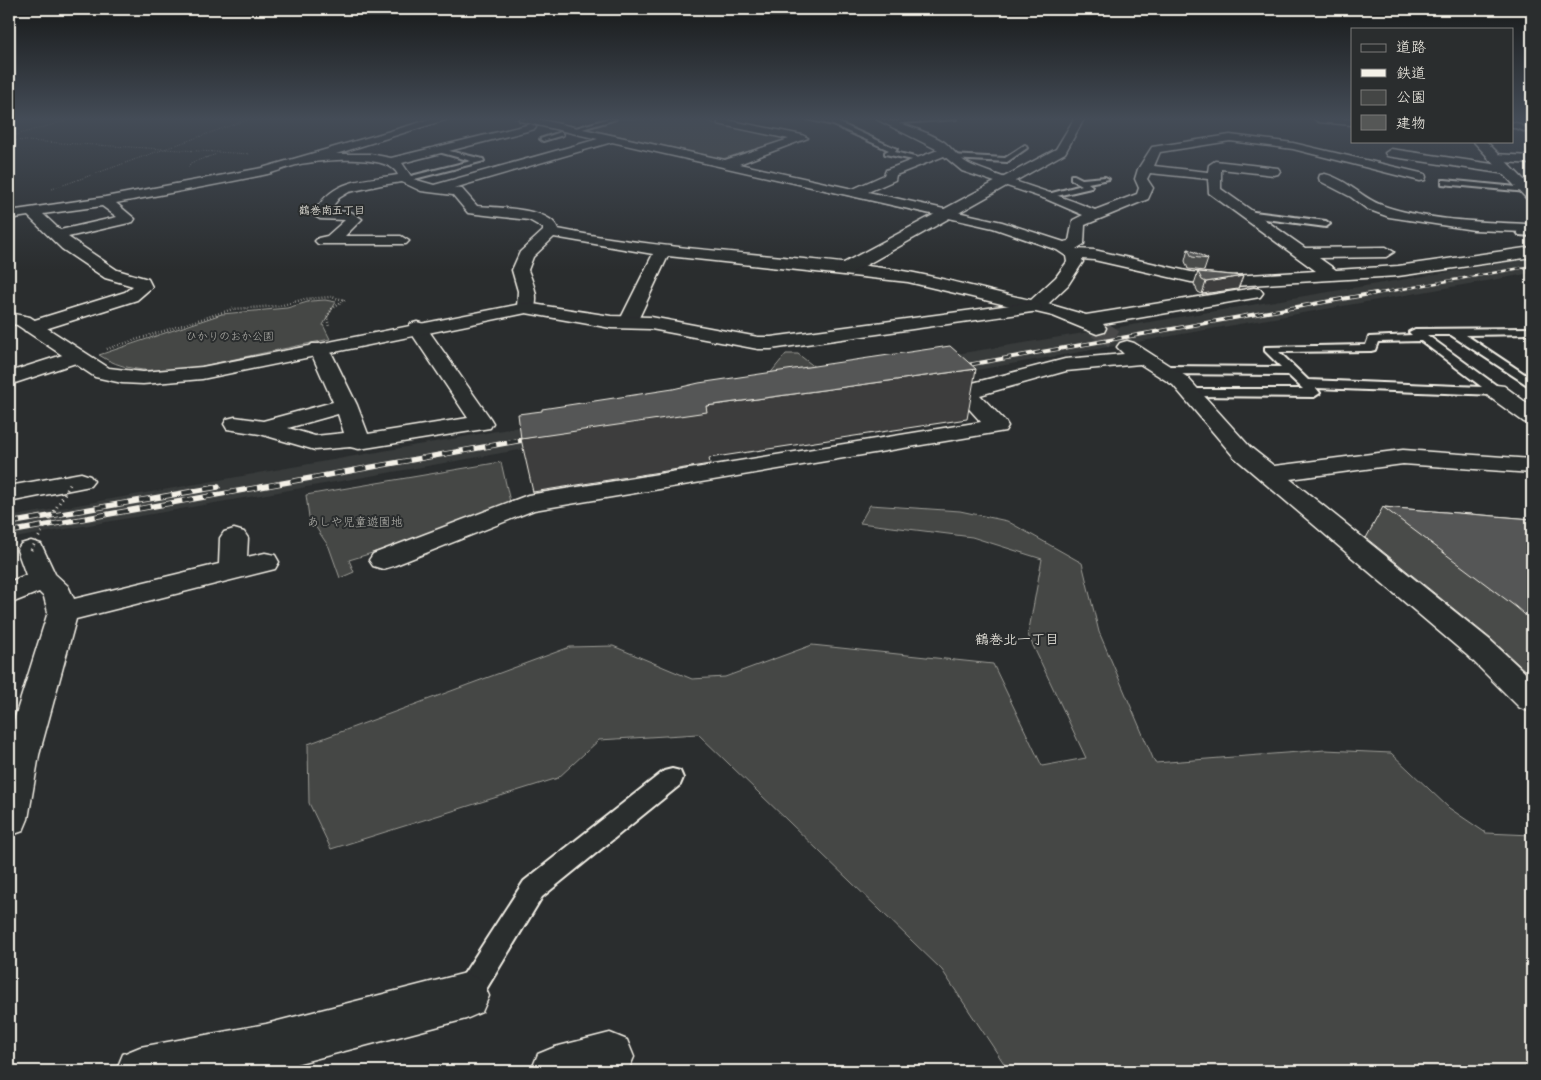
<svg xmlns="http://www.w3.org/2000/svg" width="1541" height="1080" font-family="'Balsamiq Sans','Klee One',sans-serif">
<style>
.built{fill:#373a3a}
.green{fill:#444645;stroke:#9c9c96}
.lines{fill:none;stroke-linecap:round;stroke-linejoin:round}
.stream{fill:#9f9f9a;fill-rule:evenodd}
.minor-tunnel{stroke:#484a4a;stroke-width:20;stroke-dasharray:20 10;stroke-linecap:butt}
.service-casing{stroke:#f4f1e8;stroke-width:4}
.pedestrian-casing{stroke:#f4f1e8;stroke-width:4}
.minor-casing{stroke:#f4f1e8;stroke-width:3}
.tertiary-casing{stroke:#f4f1e8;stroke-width:3}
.secondary-casing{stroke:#f4f1e8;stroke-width:3}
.path-far1{stroke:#f4f1e8;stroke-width:1;stroke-dasharray:0.5 2;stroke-linecap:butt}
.path{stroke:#f4f1e8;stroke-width:2.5;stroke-dasharray:0.5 2.5;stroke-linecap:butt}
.service{fill:#2a2d2e;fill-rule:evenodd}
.pedestrian{fill:#2a2d2e;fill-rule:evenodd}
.minor{fill:#2a2d2e;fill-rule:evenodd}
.tertiary{fill:#2a2d2e;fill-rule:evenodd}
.secondary{fill:#2a2d2e;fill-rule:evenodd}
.rail-far2-casing{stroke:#f4f1e8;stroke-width:2.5}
.rail-far1-casing{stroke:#f4f1e8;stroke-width:4}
.rail-casing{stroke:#f4f1e8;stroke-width:5.5}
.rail-far2{stroke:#2a2d2e;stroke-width:2;stroke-dasharray:5;stroke-linecap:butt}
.rail-far1{stroke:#2a2d2e;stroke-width:2.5;stroke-dasharray:8;stroke-linecap:butt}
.rail{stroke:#2a2d2e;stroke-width:4;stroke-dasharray:11;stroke-linecap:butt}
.path-bridge{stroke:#f4f1e8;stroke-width:3;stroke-dasharray:1 4;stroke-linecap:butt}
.wall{fill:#494b4a;stroke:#f4f1e8}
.shaded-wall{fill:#3c3d3c;stroke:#f4f1e8}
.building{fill:#555756;stroke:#f4f1e8}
.labels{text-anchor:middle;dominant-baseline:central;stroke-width:4;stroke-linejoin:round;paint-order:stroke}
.far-neighbourhood-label{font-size:11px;fill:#f4f1e8;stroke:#2a2d2e}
.far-park-label{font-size:11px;fill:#b6b5af;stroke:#2a2d2e}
.park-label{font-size:12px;fill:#b6b5af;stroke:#2a2d2e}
.neighbourhood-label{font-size:14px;fill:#f4f1e8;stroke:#2a2d2e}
</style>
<rect width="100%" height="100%" fill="#2a2d2e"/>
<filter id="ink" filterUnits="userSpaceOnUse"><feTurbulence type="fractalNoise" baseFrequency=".02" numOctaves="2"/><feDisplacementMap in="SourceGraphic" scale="10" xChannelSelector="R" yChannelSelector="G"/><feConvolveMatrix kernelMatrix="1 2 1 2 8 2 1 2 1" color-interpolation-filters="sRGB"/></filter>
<g filter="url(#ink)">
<polygon class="built" points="1532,258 1532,273 9,539 9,517 508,429"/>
<g class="green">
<polygon points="618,119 717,119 711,123 785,137 786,140 722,159 585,128"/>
<path d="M325 300 336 302 323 325 330 339C302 345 273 351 244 357 197 367 142 383 99 355L222 314 287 308 311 301Z"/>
<polygon points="786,354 798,354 816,368 764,381"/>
<polygon points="501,462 510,502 415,540 349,560 354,572 340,578 329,547 309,517 306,495"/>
<polygon points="870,505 960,511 1007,521 1082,563 1099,632 1155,763 1325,750 1391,753 1449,808 1486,833 1532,835 1532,1071 1009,1071 942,970 698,734 599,740 558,778 331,849 309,803 308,744 570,647 613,646 692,679 725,677 812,645 993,664 1042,766 1086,758 1028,635 1042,559 972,537 860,523"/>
</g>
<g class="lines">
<g class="stream">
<polygon points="513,119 518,119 533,123 531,124"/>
<polygon points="751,172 928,213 930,214 928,215 750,174"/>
</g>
<polyline class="minor-tunnel" points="1097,328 1125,346"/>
<g class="service-casing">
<g id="service">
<polygon points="607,119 616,119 572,132 569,130"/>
<polygon points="807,119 837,122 897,149 895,152 926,160 922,162 885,154 885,152 889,150 833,125"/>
<polygon points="917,119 956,119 888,124 885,122"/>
<polygon points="1516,124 1532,130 1532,134 1514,127"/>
<polygon points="561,132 563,135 543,141 540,139"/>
<polygon points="1025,145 1027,148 1007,162 951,159 947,157 951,155 1005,158"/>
<polygon points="437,148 483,159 484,161 403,182 403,178 471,161 435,151"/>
<polygon points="1074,175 1082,179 1105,177 1109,179 1088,183 1092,186 1091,188 1048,198 1048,194 1082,185 1071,179 1071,175"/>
<polygon points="1445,180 1527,188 1531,190 1527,192 1442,184 1442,180"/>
<polygon points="1246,211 1326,221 1330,224 1326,227 1243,216 1242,214"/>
<path d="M1532 328V334L1466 335 1532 379V388L1451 335H1427L1500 388 1502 391 1500 394 1496 395 1316 388 1320 393 1314 397 1190 396 1184 392 1186 389H1303L1288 375 1165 374 1159 370 1165 366 1281 367 1265 351V347L1366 345 1369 337 1412 335 1409 332 1415 329ZM1421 341 1482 387 1308 380 1279 352 1371 351 1375 350 1378 342Z"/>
<polygon points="672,769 680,771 683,778 680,785 542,897 476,1006 466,1010 456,1006 452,996 456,986 524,881 664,771"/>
</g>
</g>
<g class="pedestrian-casing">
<polygon id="pedestrian" points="1532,228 1532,236 1519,235 1517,232 1519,229"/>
</g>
<g class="minor-casing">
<g id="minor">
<path d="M432 119H448L336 154H370L391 158 531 124 536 127 535 129 402 163 413 179 434 185 598 139 520 121 519 119H537L725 160 789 139 718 124V120L722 119 802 135 808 138 739 164 853 189 884 175 886 170 938 150 876 119C890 118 931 133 944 142 954 150 960 161 973 166 1013 182 1055 193 1095 210L1137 194 1139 188 1135 179 1138 169 1152 147 1230 135 1293 143 1425 174 1426 177 1425 180 1420 181 1293 149 1230 141 1160 152 1154 166 1208 172 1209 165 1215 161 1278 168 1280 171 1278 174 1274 175 1221 169V189L1305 248 1386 247 1394 252 1386 257 1319 258 1336 270 1398 266 1532 247V257L1398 276 1233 286 1191 282 1094 260 1082 259 1083 262 1068 285 1048 304 1086 315 1254 288 1260 289 1263 293 1260 297 1254 298 1103 324 1106 328 1104 332 1097 334 1053 316 908 282 668 256 637 322 635 326H621L619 322 653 254 554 237 533 257 528 270C533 283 541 300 532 312H520L517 308 518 291 512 270 520 252 543 231V228L529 220 468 213 453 195 421 191 402 182 381 185 349 192 339 198 329 211 351 212 362 219 345 236H401L409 241 406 244H318L315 241 318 238 327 236 345 220 320 219 313 215C331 179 362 180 398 175 390 154 327 160 307 163 293 164 278 172 263 175 215 185 165 194 116 203L135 219 133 222 68 237 117 270 148 279 152 287 137 300 39 331H25L23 327 25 323 125 292 133 286 105 278 62 249 28 216 9 219V211L105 197 262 168ZM612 142 993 228 1057 250 1066 256 1067 262 1056 277 1031 300C986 291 942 277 897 270 784 253 670 252 558 229 551 207 496 208 477 206L462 189 454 188ZM944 156 962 171 1046 199 1083 215 1073 220 1069 241 1064 242 1002 222 868 192 895 180 896 175ZM1150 173 1208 179 1209 193 1316 271 1233 276 1191 272 1094 250 1076 249 1084 244 1085 225 1148 199 1153 188 1147 179ZM102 206 117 217 60 230 43 214Z"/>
<polygon points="1314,119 1352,119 1352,125 1319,122"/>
<polygon points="1512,122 1520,124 1521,126 1520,128 1512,128"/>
<polygon points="1391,149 1506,166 1512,170 1506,174 1387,156 1385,153"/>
<polygon points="1494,154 1532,156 1532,164 1490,161 1488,158 1490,155"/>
<path d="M1325 174C1346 179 1360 196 1379 204 1418 220 1483 222 1525 224L1530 225 1532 228 1525 232 1474 230 1389 217 1367 209 1351 197 1320 181 1319 178 1320 175Z"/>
<path d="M417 322 424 324 490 418 493 423 490 428 359 449 350 447 315 450 260 434 227 429 224 424 227 419 235 417 263 421 333 402 309 348 312 344H326L329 348 357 405 368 434 468 418 408 328 410 324ZM338 414 344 433 315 436 288 428Z"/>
<polygon points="1127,341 1134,343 1187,377 1250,447 1274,466 1403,450 1532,459 1532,473 1403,464 1290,479 1490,640 1532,679 1532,712 1520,708 1468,656 1234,457 1173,385 1140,364 1066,371 980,395 1005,421 1008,426 1005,431 534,510 393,566 383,569 373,566 369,560 373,554 528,495 981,422 954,392 957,387 1065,359 1124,354 1117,347 1120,343"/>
<polygon points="75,351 82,353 85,357 82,361 9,385 9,372"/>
<polygon points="1496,385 1504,386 1532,407 1532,424 1524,422 1488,396 1485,391 1488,386"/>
<polygon points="81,473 90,476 94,481 90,486 9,502 9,486"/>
<polygon points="234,529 244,532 248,538 247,557 265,553 275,555 279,562 275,569 76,619 39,755 28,819 23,831 9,836 9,736 48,612 44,597 39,592 9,604 9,582 26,575 17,550 21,544 31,541 41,544 55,574 68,586 74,599 219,564 220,538 224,532"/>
<polygon points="466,973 482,980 489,996 482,1012 466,1019 269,1071 116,1071 123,1054 140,1047 266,1024"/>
<polygon points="610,1033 627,1040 634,1057 628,1071 531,1071 538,1054 555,1047"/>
</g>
</g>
<g class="tertiary-casing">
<g id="tertiary">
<polygon points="1074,119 1084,119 1065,153 852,273 840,273 838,269 840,265 1056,149"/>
<polygon points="1033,302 1039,303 1042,307 1039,311 771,349 758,349 651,329 611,328 526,313 202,379 143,384 122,383 95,377 17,325 9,323 9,313 30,317 109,368 143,372 202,367 526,303 611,316 651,317 758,337 771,337"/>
</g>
</g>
<g class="secondary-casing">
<polygon id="secondary" points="1473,141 1486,141 1532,188 1532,200 1527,199"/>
</g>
<g class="path-far1">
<polyline points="9,137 72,119"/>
<polyline points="9,140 250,154"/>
<polyline points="189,167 190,163 217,154"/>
<polyline points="52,189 249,119"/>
</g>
<polyline class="path" points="107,349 233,309 279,306 305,299 331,297 345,300 332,309 327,317 329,327"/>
<use href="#service" class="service"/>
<use href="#pedestrian" class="pedestrian"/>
<use href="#minor" class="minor"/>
<use href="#tertiary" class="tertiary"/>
<use href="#secondary" class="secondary"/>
<g class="rail-far2-casing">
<polyline id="rail-far2" points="1369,295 1532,266"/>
</g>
<g class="rail-far1-casing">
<polyline id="rail-far1" points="956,367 1376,293"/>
</g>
<g class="rail-casing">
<g id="rail">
<polyline points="9,523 218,487"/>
<polyline points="9,532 534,438"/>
</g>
</g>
<use href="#rail-far2" class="rail-far2"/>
<use href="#rail-far1" class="rail-far1"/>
<use href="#rail" class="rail"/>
<polyline class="path-bridge" points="31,550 71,483"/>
</g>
<g class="wall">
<polygon points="1188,249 1208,259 1204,271 1188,269 1185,261"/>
<polygon points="1198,272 1238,289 1202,294 1198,292 1194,284"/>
<polygon points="1383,507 1532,519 1532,677 1491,639 1366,538"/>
</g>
<g class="shaded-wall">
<polygon points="1243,276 1238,289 1202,294 1206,282"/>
<polygon points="976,369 967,419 709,458 710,464 533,492 521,439 706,406"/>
</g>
<g class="building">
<polygon points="1188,249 1208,259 1192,257"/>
<polygon points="1198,272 1243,276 1206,282 1202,280"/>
<polygon points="950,346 976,369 706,406 707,412 521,439 518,414 542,411 542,409 673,389 699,383"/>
<polygon points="1383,507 1532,519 1532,621 1516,607"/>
</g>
</g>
<linearGradient id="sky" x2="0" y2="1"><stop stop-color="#171919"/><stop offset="0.44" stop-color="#444c57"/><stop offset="1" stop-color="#444c57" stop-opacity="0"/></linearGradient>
<rect width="1541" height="270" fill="url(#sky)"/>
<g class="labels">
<g class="far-neighbourhood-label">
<text x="332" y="210">鶴巻南五丁目</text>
</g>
<g class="far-park-label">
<text x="230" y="336">ひかりのおか公園</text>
</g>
<g class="park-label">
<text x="355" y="522">あしや児童遊園地</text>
</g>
<g class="neighbourhood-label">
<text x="1017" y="639">鶴巻北一丁目</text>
</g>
</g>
<rect width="1541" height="1080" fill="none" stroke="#2a2d2e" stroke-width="30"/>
<rect x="15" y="15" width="1511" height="1050" fill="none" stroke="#f4f1e8" stroke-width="2" filter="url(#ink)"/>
<rect x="1351" y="28" width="162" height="115" fill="#2a2d2e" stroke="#7b7b78"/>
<rect x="1361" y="44" width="25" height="8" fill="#2a2d2e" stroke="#7b7b78"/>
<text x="1396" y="52" font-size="15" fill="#f4f1e8">道路</text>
<rect x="1361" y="69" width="25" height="8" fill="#f4f1e8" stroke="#7b7b78"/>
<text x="1396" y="78" font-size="15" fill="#f4f1e8">鉄道</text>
<rect x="1361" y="90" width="25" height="15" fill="#444645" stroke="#7b7b78"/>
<text x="1396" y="102" font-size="15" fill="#f4f1e8">公園</text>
<rect x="1361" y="115" width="25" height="15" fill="#555756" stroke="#7b7b78"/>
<text x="1396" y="128" font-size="15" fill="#f4f1e8">建物</text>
</svg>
